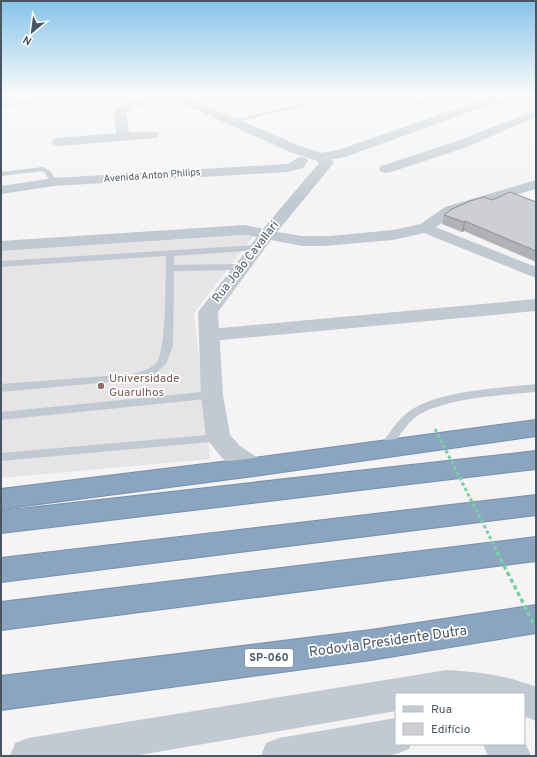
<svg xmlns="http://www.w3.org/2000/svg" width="537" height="757" font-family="Overpass,sans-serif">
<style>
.education{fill:#e6e4e5}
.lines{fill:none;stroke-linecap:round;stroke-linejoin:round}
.motorway-casing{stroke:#7690ad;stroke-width:2}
.service{fill:#c1cad2;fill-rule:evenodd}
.minor{fill:#c1cad2;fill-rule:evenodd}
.tertiary{fill:#c1cad2;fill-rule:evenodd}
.secondary{fill:#c1cbd6;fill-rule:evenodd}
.motorway{fill:#8ba5c1;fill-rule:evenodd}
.path-bridge-far1{stroke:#7ad0a6;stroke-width:3;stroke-dasharray:3.5 2.5;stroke-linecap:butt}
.path-bridge{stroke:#7ad0a6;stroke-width:3.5;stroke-dasharray:4.5 3;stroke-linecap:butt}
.wall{fill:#b0b2b7}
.shaded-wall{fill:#909195}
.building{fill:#cdcfd5;stroke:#909195}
.education-dot{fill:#8d6e63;stroke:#fff;stroke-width:1.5}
.labels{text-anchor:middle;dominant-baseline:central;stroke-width:3.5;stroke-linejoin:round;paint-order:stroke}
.far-street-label{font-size:10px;fill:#4a5661;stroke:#fff}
.shield{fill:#fff;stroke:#808990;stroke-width:1}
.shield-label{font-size:11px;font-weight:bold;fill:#4a5661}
.street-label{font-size:12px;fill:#4a5661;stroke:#fff}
.education-label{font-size:12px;fill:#785e54;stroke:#fff;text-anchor:start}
.near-street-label{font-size:14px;fill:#4a5661;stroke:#fff}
</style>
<rect width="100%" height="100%" fill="#f5f3f3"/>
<polygon class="education" points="254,235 194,313 210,459 1,478 1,251"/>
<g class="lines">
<g class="motorway-casing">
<g id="motorway">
<polygon points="536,420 536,436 254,476 1,509 1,489 254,458"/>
<polygon points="536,451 536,469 1,533 1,511"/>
<polygon points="536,495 536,515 1,582 1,558"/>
<polygon points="536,537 536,561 1,630 1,602"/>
<polygon points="536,605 536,633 371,660 1,710 1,676 371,630"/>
</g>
</g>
<g class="service">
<polygon points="85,94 101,94 98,96 1,107 1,103"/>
<polygon points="303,103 305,104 305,106 231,123 228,121"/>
<polygon points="43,167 50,171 58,182 57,184 51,184 45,173 42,171 1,176 1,172"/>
<path d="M256 245 260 248 259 250 174 256V265L242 264 246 267 242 270 174 271 173 346 166 364 155 374 132 380 1 392V384L132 374C141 371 151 370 157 362 167 345 165 279 166 256L1 267V261Z"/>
<path d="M536 384V392C503 395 444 398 417 416 405 425 397 439 389 452L385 453 381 452 379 449C387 436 395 423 407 413 434 391 501 388 536 384Z"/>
<polygon points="212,391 216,392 218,395 216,398 1,420 1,412"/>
<polygon points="218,434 222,435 224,438 222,441 1,461 1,453"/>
</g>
<g class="minor">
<polygon points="162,94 178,95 177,97 141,105 126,113 129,132 157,132 159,135 157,138 58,146 54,145 52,142 54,139 58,138 116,133 114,112 116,110 133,101"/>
<path d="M393 94C403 94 418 93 426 102L420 105 394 96Z"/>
<polygon points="521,94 536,94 536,97 500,105 495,103 345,157 320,161 315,160 313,157 315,154 338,150 491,97 495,96 500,99"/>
<polygon points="534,111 536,111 536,117 464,148 391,172 386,173 381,172 379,169 381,166 454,142"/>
<polygon points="536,180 536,189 466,209 455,213 431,231 425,233 419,231 417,228 419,225 445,207"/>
<polygon points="536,299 536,311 210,341 203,339 200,335 203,331 210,329"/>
<polygon points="396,718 396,744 411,744 409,749 396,754 385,756 261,756 266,743 279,738"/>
<polygon points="524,740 531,756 488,756 483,744 524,744"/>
</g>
<g class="tertiary">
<polygon points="165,94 179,94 300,146 325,154 334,162 332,165 277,232 302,236 330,236 393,230 425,223 536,267 536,278 424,233 393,240 323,246 302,246 271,240 218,312 223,395 230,435 240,446 263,461 267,467 263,473 254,476 245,473 222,458 206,438 201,395 198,312 257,237 245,235 1,251 1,241 245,225 263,229 319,163 315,160 290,152 166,96"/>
<path d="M301 157 306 158 308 161 303 168 287 172 54 186 1 194V186L54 178 287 164C293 162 295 158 301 157Z"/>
<path d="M447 670C480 672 506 675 536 687V721L524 716V694H396V711L134 756H10L15 743 28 738Z"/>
</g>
<polygon class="secondary" points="1,94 42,94 37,97 1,100"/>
<use href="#motorway" class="motorway"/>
<polyline class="path-bridge-far1" points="435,429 498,553"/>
<polyline class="path-bridge" points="497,552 536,628"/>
</g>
<polygon class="wall" points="536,202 536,262 464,231 462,232 442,224 444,215"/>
<polygon class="shaded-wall" points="465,221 464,231 462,232 464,222"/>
<polygon class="building" points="510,192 536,202 536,251 465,221 464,222 444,215 452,209 470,201 484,197 492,200"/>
<linearGradient id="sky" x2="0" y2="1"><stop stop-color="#85c3ea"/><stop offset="0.47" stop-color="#fafafa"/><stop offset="1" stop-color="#fafafa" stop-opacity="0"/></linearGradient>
<rect width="537" height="200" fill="url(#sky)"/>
<circle class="education-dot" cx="101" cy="386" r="4"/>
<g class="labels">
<g class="far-street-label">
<text transform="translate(152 176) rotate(-4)">Avenida Anton Philips</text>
</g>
<rect class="shield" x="245" y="649" width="48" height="18" rx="3"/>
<g class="shield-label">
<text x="269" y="658">SP-060</text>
</g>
<g class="street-label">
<text transform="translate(246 262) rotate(-52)">Rua João Cavallari</text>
</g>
<g class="education-label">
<text x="109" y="379">Universidade<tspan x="109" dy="14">Guarulhos</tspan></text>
</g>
<g class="near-street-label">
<text transform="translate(388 642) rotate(-8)">Rodovia Presidente Dutra</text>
</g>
</g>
<rect width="537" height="757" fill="none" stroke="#4a5661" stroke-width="4"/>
<rect x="395" y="693" width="130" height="52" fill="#ffffff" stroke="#b7bbc0"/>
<rect x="403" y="706" width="20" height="6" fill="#c1cbd6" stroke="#b7bbc0"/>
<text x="431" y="713" font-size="12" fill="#4a5661">Rua</text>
<rect x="403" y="723" width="20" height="12" fill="#cdcfd5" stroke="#b7bbc0"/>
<text x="431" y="733" font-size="12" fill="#4a5661">Edifício</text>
<g transform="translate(32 32) rotate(209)" stroke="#ffffff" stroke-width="3" paint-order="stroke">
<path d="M0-3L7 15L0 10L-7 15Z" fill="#4a5661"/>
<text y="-6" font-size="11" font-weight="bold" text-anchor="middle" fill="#4a5661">N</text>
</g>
</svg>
